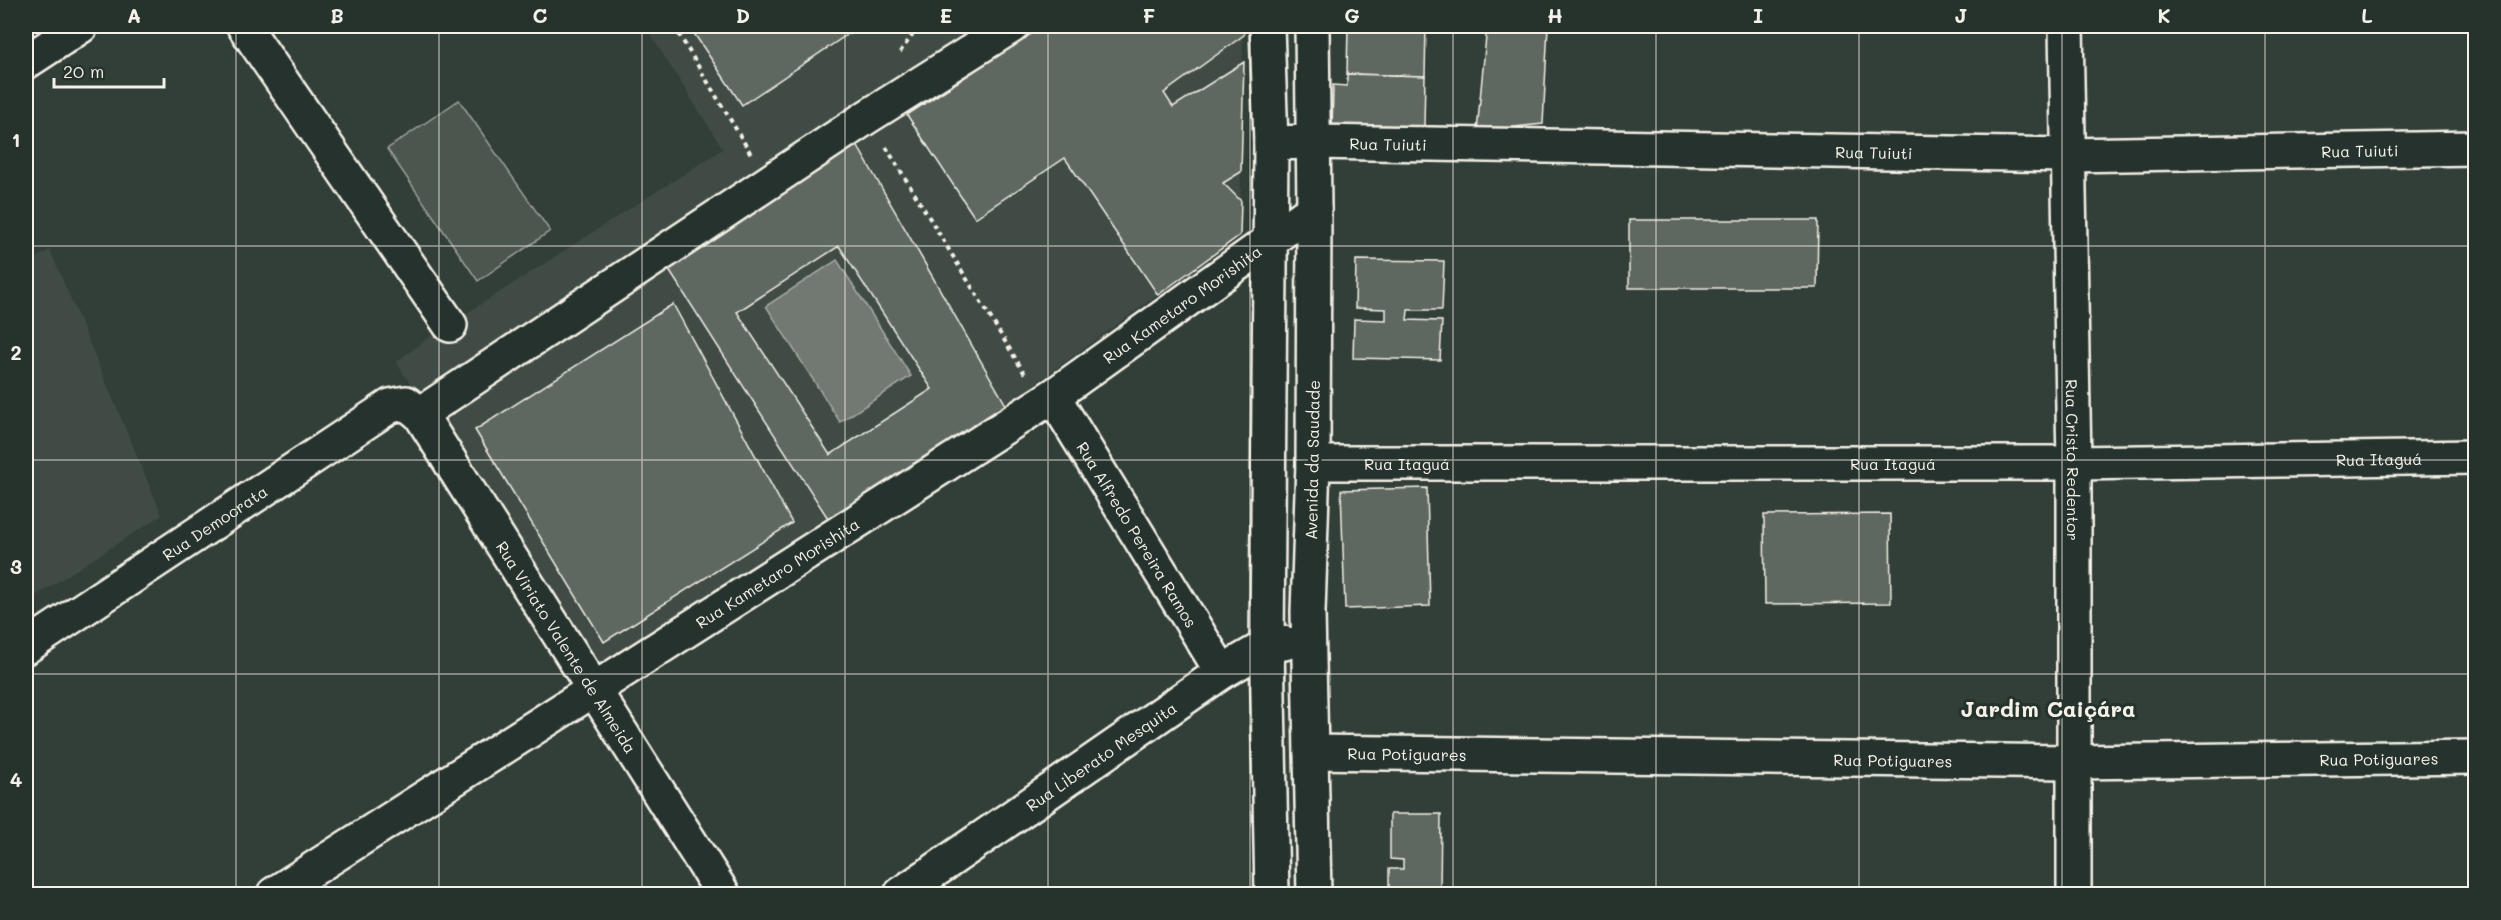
<svg xmlns="http://www.w3.org/2000/svg" width="2501" height="920" font-family="Mali,sans-serif">
<style>
.built{fill:#404b44}
.green{fill:#4c564f;stroke:#a0a49c;stroke-width:1.5}
.water{fill:#727972;stroke:#a6a9a1;stroke-width:1.5}
.building{fill:#5f6861;stroke:#f4f1e8;stroke-width:1.5;fill-rule:evenodd}
.lines{fill:none;stroke-linecap:round;stroke-linejoin:round}
.minor-casing{stroke:#f4f1e8;stroke-width:38}
.path{stroke:#f4f1e8;stroke-width:4;stroke-dasharray:4.5 4.5;stroke-linecap:butt}
.minor{stroke:#26332d;stroke-width:33}
.grid{fill:none;stroke:#f4f1e8;stroke-width:1.5;stroke-opacity:0.55}
.labels{text-anchor:middle;dominant-baseline:central;stroke-width:6;stroke-linejoin:round;paint-order:stroke}
.street-label{font-size:16px;fill:#f4f1e8;stroke:#26332d}
.district-label{font-size:22px;font-weight:bold;fill:#f4f1e8;stroke:#26332d}
.neatline{fill:none;stroke:#f4f1e8;stroke-width:2}
.grid-label{font-size:20px;text-anchor:middle;font-weight:bold;fill:#f4f1e8}
</style>
<rect width="100%" height="100%" fill="#323e38"/>
<filter id="ink" filterUnits="userSpaceOnUse"><feTurbulence type="fractalNoise" baseFrequency=".0167" numOctaves="2"/><feDisplacementMap in="SourceGraphic" scale="12" xChannelSelector="R" yChannelSelector="G"/><feConvolveMatrix kernelMatrix="1 2 1 2 8 2 1 2 1" color-interpolation-filters="sRGB"/></filter>
<g filter="url(#ink)">
<g class="built">
<polygon points="645,26 1243,26 1240,235 1006,405 597,674 570,628 396,362 431,336 723,149"/>
<polygon points="50,250 162,515 26,602 26,263"/>
</g>
<polygon class="green" points="459,100 550,231 478,281 387,149"/>
<polygon class="water" points="837,260 911,376 840,422 766,306"/>
<g class="building">
<polygon points="689,26 860,26 742,105"/>
<polygon points="1043,26 1243,26 1244,35 1164,93 1173,107 1244,62 1241,172 1223,183 1241,201 1240,235 1158,295 1065,158 975,218 907,115"/>
<polygon points="1348,26 1426,26 1425,76 1347,74"/>
<polygon points="1487,26 1548,26 1543,124 1477,131"/>
<polygon points="1347,74 1425,76 1424,126 1412,130 1332,132 1333,85 1347,86"/>
<path d="M857 145 1006 405 829 520 667 267ZM839 246 932 389 830 455 737 312Z"/>
<polygon points="1629,220 1818,220 1817,288 1629,288"/>
<polygon points="1356,260 1444,261 1442,310 1408,310 1407,320 1442,321 1440,360 1353,358 1354,319 1386,320 1386,309 1355,308"/>
<polygon points="673,304 792,523 604,642 475,430"/>
<polygon points="1427,488 1430,606 1345,609 1341,490"/>
<polygon points="1890,514 1891,603 1765,604 1764,515"/>
<polygon points="1390,814 1441,814 1440,894 1389,894 1389,869 1403,869 1403,860 1390,859"/>
</g>
<g class="lines">
<g class="minor-casing">
<g id="minor">
<polyline points="244,26 450,325"/>
<polyline points="1267,26 1271,143 1267,646 1272,894"/>
<polyline points="1312,26 1314,209 1313,463 1308,612 1314,894"/>
<path id="s1" d="M2066 26 2074 463V894"/>
<polyline points="26,62 81,26"/>
<path id="s2" d="M1271 143 1313 142 2067 155 2476 148"/>
<path id="s3" d="M1053 396 1222 672"/>
<polyline points="420,414 867,117 1012,26"/>
<path id="s4" d="M1313 463H2074L2476 457"/>
<path id="s5" d="M26 647 390 406 406 403 420 414 723 894"/>
<path id="s6" d="M1311 752 2072 762 2476 757"/>
<path id="s7" d="M274 894 1053 396 1314 209"/>
<path id="s8" d="M901 894 1222 672 1267 646 1284 643"/>
</g>
</g>
<g class="path">
<polyline points="674,26 751,154"/>
<polyline points="900,52 919,26"/>
<polyline points="886,147 1025,374"/>
</g>
<use href="#minor" class="minor"/>
</g>
</g>
<path class="grid" d="M236 26V894M439 26V894M642 26V894M845 26V894M1048 26V894M1250 26V894M1453 26V894M1656 26V894M1859 26V894M2062 26V894M2265 26V894M26 246H2476M26 460H2476M26 674H2476"/>
<g class="labels">
<g class="street-label">
<text stroke="none"><textPath href="#s2" startOffset="117">Rua Tuiuti</textPath></text>
<text stroke="none"><textPath href="#s2" startOffset="1089">Rua Tuiuti</textPath></text>
<text stroke="none"><textPath href="#s2" startOffset="603">Rua Tuiuti</textPath></text>
<text stroke="none"><textPath href="#s7" startOffset="1083">Rua Kametaro Morishita</textPath></text>
<text stroke="none"><textPath href="#s4" startOffset="1066">Rua Itaguá</textPath></text>
<text transform="translate(1312 460) rotate(-89)">Avenida da Saudade</text>
<text stroke="none"><textPath href="#s1" startOffset="434">Rua Cristo Redentor</textPath></text>
<text stroke="none"><textPath href="#s4" startOffset="94">Rua Itaguá</textPath></text>
<text stroke="none"><textPath href="#s4" startOffset="580">Rua Itaguá</textPath></text>
<text stroke="none"><textPath href="#s5" startOffset="226">Rua Democrata</textPath></text>
<text stroke="none"><textPath href="#s3" startOffset="162">Rua Alfredo Pereira Ramos</textPath></text>
<text stroke="none"><textPath href="#s7" startOffset="597">Rua Kametaro Morishita</textPath></text>
<text stroke="none"><textPath href="#s5" startOffset="746">Rua Viriato Valente de Almeida</textPath></text>
<text stroke="none"><textPath href="#s6" startOffset="96">Rua Potiguares</textPath></text>
<text stroke="none"><textPath href="#s8" startOffset="243">Rua Liberato Mesquita</textPath></text>
<text stroke="none"><textPath href="#s6" startOffset="1068">Rua Potiguares</textPath></text>
<text stroke="none"><textPath href="#s6" startOffset="582">Rua Potiguares</textPath></text>
</g>
<g class="district-label">
<text x="2048" y="708">Jardim Caiçára</text>
</g>
</g>
<rect width="2501" height="920" fill="none" stroke="#26332d" stroke-width="66"/>
<path d="M54 78v9h110v-9" fill="none" stroke="#f4f1e8" stroke-width="3"/>
<text x="63" y="78" font-size="18" fill="#f4f1e8" stroke="#26332d" stroke-width="4.5" paint-order="stroke">20 m</text>
<rect x="33" y="33" width="2435" height="854" class="neatline"/>
<g class="grid-label">
<text x="134" y="23">A</text>
<text x="337" y="23">B</text>
<text x="540" y="23">C</text>
<text x="743" y="23">D</text>
<text x="946" y="23">E</text>
<text x="1149" y="23">F</text>
<text x="1352" y="23">G</text>
<text x="1555" y="23">H</text>
<text x="1758" y="23">I</text>
<text x="1961" y="23">J</text>
<text x="2164" y="23">K</text>
<text x="2367" y="23">L</text>
<text x="16" y="147">1</text>
<text x="16" y="360">2</text>
<text x="16" y="574">3</text>
<text x="16" y="787">4</text>
</g>
</svg>
